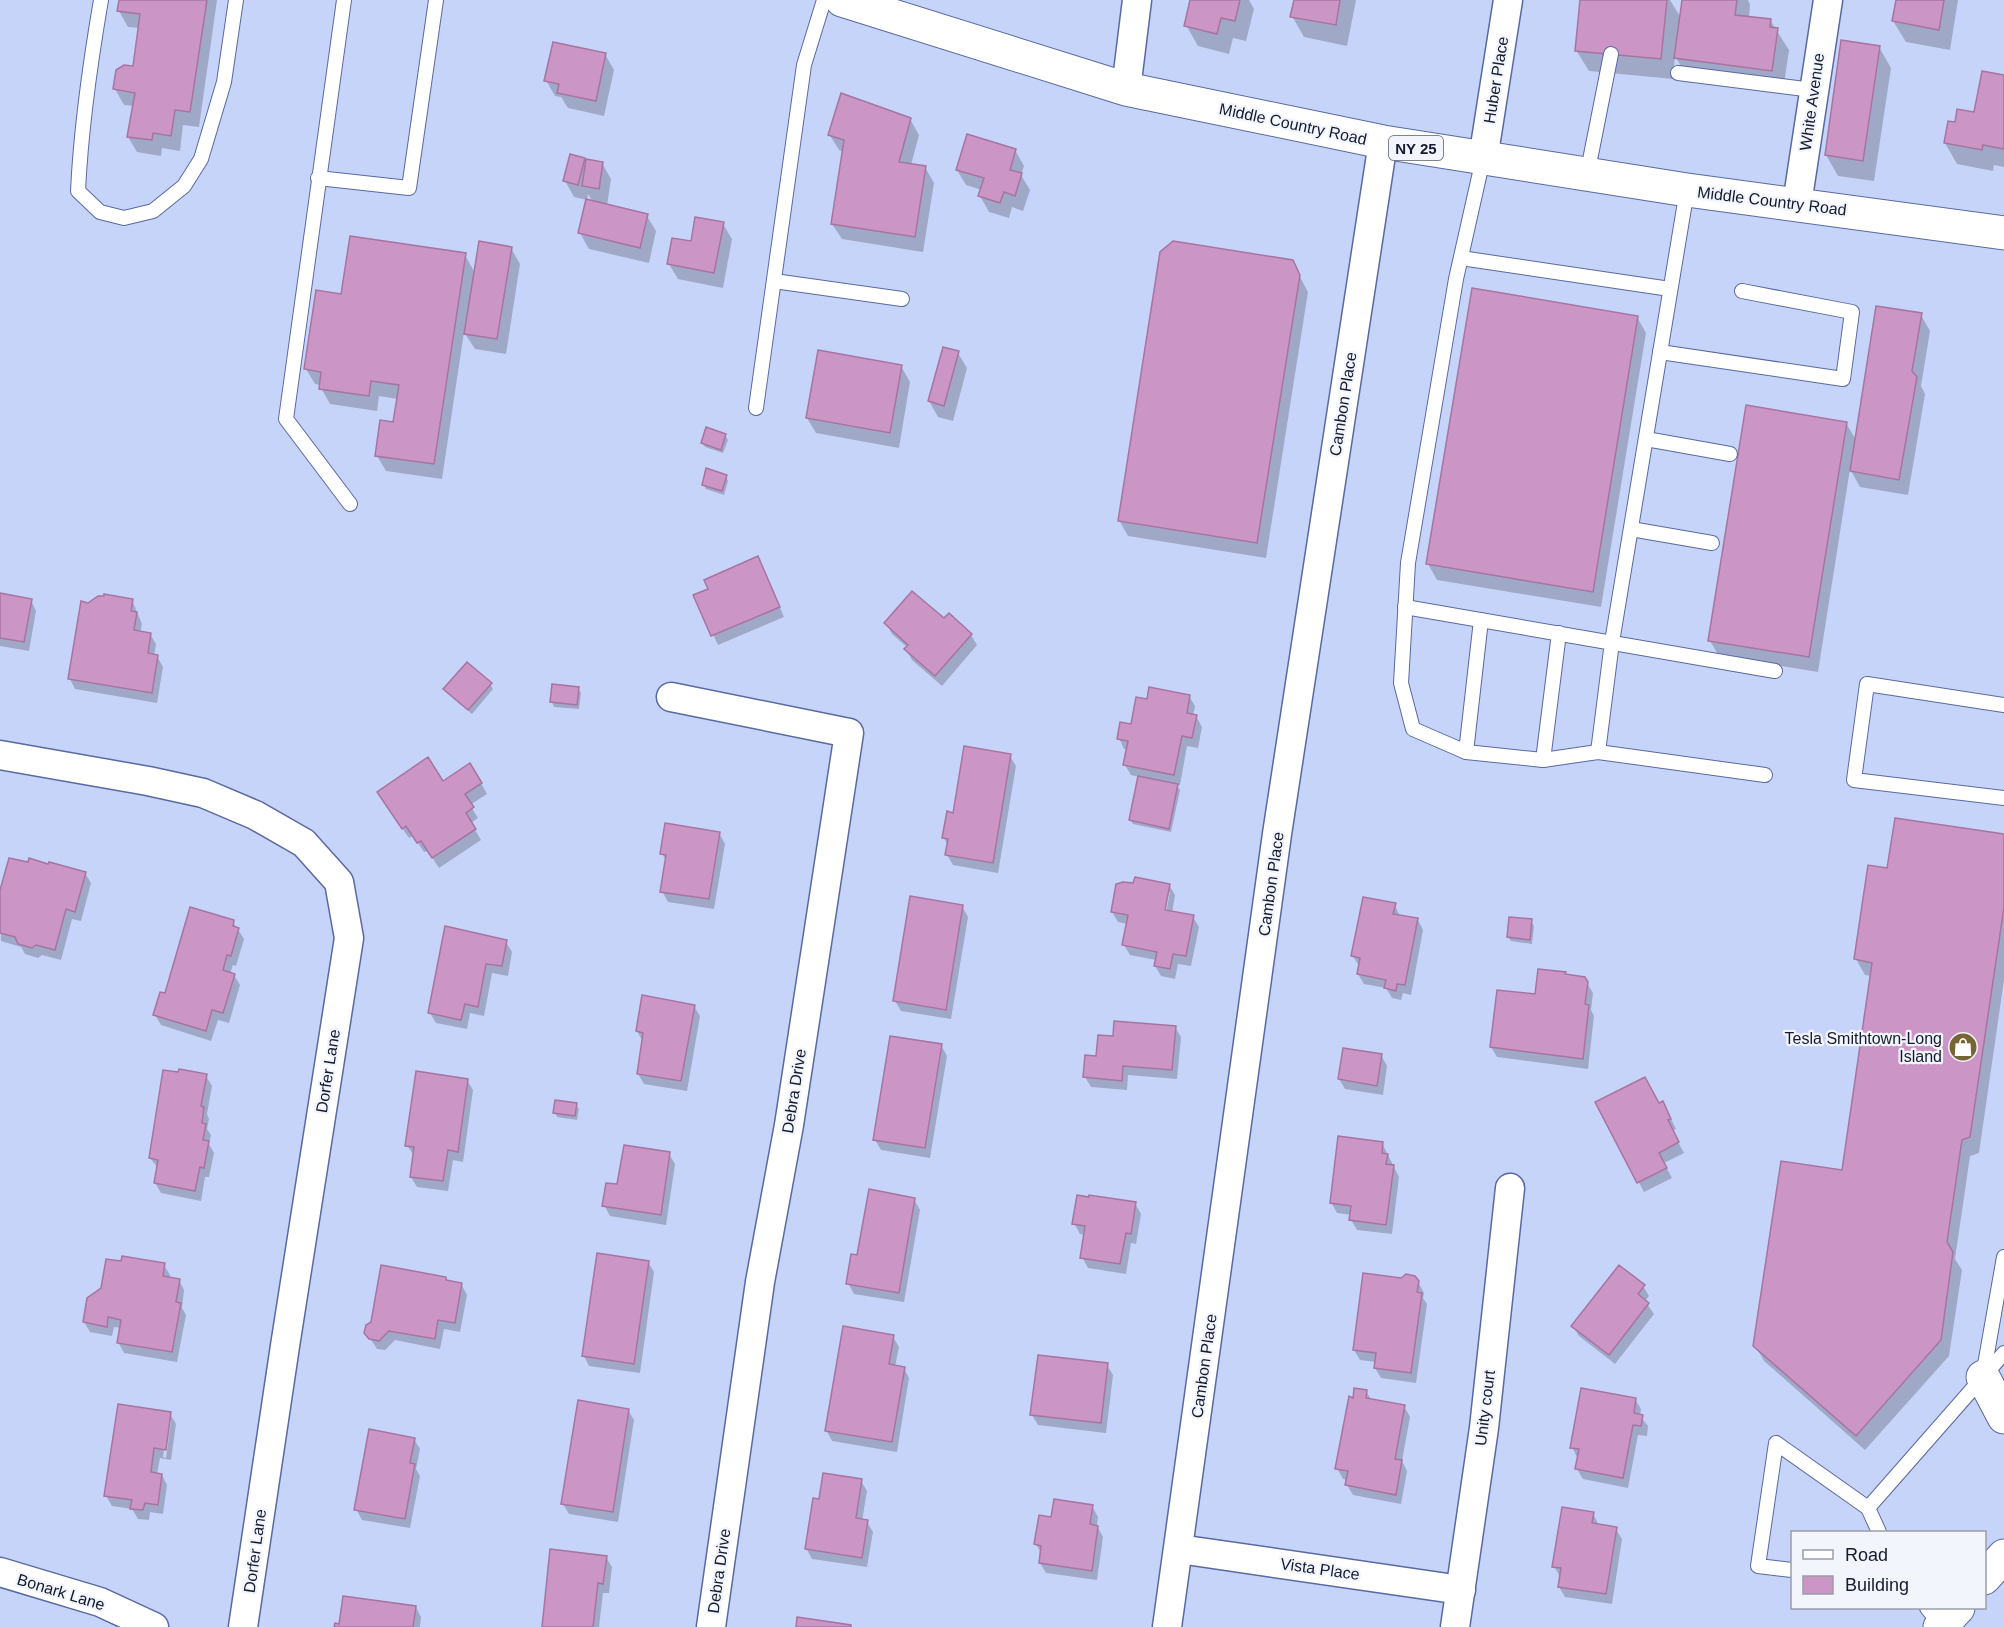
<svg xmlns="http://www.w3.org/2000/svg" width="2004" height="1627" font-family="Arial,sans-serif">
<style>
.shadow{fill:#0003;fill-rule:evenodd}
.building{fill:#cb96c5;stroke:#a774a2;stroke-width:1.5}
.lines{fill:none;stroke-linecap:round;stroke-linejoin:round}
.lane-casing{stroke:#5969a1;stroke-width:16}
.street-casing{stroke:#5969a1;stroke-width:31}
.primary-casing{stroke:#5969a1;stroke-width:35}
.highway-casing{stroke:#5969a1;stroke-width:35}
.lane{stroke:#fff;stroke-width:14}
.street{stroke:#fff;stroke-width:28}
.primary{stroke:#fff;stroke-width:33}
.highway{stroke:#fff;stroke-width:33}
.labels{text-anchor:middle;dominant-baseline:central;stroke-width:4.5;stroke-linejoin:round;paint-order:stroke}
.shield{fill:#f3f5fc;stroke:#575c6d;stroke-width:1.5}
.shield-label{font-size:15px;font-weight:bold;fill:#141a30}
.street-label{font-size:16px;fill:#141a30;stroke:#f3f5fc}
.poi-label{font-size:16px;fill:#141a30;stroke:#f3f5fc;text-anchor:end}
</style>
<rect width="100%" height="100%" fill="#c7d4f9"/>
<g class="shadow">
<polygon points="121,0 217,0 199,127 183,125 180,151 162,148 161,156 137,152 128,137 134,106 124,105 115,89 134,68 140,28 128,27 119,11"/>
<polygon points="1192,0 1249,0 1254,9 1246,41 1233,38 1229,54 1198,46 1186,25"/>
<polygon points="1295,0 1356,0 1347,46 1304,37 1292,16"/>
<polygon points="1581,0 1670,0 1681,18 1683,0 1748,0 1750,5 1749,18 1770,20 1789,50 1783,91 1688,78 1675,56 1673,79 1589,71 1576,50"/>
<polygon points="1897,0 1958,0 1950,50 1906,42 1893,21"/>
<polygon points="1879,47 1891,68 1874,181 1838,176 1826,155"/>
<polygon points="605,54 614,70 604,116 568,108 561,97 555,96 546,80"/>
<polygon points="2004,77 2004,167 1994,165 1993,171 1957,164 1945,143 1956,124 1975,114"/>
<polygon points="910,119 919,135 911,165 925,167 934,183 923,252 842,239 832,224 843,152 839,150 829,134"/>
<polygon points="1015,150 1024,166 1021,175 1030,190 1023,211 1012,207 1009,218 989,212 980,196 982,190 966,185 957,170"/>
<polygon points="584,160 587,165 602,163 611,179 607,206 647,216 656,231 649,263 589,249 580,233 593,202 588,194 587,200 574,197 565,181"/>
<polygon points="723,224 732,239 723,288 678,279 669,264 692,243"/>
<polygon points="511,248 520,264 506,354 475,349 464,332 442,479 386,471 377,456 395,423 398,399 379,396 377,411 330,404 321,388 321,385 315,384 306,369 342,296 465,255 475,273"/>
<polygon points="1292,262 1308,292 1266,558 1128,536 1119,520"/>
<polygon points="1921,315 1930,331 1921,386 1925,394 1908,495 1860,487 1850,469 1818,672 1719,656 1710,641 1846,423 1856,440"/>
<polygon points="1637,317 1646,333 1601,607 1437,580 1428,564"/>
<polygon points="958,353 967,368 953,421 938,417 929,401"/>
<polygon points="901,366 910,382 899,448 816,433 807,418"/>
<polygon points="725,435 728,440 723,453 705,447 703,443"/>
<polygon points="726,476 728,481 724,495 706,489 703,484"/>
<polygon points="763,568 784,617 718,645 695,596"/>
<polygon points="0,595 31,600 36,611 29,651 0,646"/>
<polygon points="132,600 142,624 140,633 150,634 156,644 154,656 157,656 163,667 157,703 75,689 70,679 88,604"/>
<polygon points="944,621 971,635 977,645 942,686 912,660 906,649 908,648 892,634 886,623"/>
<polygon points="490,684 493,689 472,714 447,693 445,689"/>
<polygon points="578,688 581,693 579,709 554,707 552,702"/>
<polygon points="1189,696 1195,706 1193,716 1196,716 1202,727 1198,748 1187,746 1180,785 1176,784 1180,790 1171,832 1133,824 1130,820 1139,777 1131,775 1125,765 1128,749 1124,749 1119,738 1132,726 1148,701"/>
<polygon points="1010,756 1016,766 998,873 953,865 947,855 948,846 944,838 954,814"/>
<polygon points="443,783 481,783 487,794 470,805 478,818 471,823 481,840 439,868 428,851 424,852 413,836 409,838 384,802"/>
<polygon points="719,833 725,844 714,909 668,902 662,891 667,862 662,854"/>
<polygon points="2004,835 2004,980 1979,1153 1970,1156 1955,1259 1962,1270 1949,1356 1865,1450 1764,1361 1755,1345 1843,1171 1872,976 1865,975 1856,959 1889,870"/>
<polygon points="85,873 91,883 81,921 72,919 61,960 42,955 38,958 25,954 21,947 1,941 0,896"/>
<path d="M1169 885 1175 895 1172 913 1193 917 1199 927 1191 966 1178 964 1175 979 1161 976 1155 966 1156 960 1130 955 1124 945 1128 924 1118 922 1112 912ZM1167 892H1170L1165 918 1163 917Z"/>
<polygon points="1395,905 1400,917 1418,920 1423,930 1411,995 1403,993 1401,1000 1392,998 1386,988 1364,984 1358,974 1359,966 1353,956"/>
<polygon points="962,906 968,917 951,1019 901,1011 895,1001"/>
<polygon points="1531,921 1534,926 1532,944 1511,941 1508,937"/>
<polygon points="233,922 244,939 236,966 233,965 230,974 234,975 240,985 229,1023 218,1020 211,1041 161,1025 155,1015 166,995"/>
<polygon points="506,942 512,952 508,976 492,973 484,1016 470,1013 467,1029 436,1023 430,1013"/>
<polygon points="1565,973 1566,976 1584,978 1593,993 1591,1010 1594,1016 1588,1069 1497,1057 1491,1047 1498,991 1536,996"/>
<polygon points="694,1006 700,1016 687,1091 644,1084 638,1074 643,1042 637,1031"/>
<polygon points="1175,1027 1181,1037 1177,1079 1128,1075 1127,1090 1091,1087 1085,1077 1097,1057 1114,1038"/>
<polygon points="941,1045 947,1056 930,1158 881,1150 875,1140"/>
<polygon points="1381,1055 1387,1066 1383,1095 1345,1089 1339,1079"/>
<polygon points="206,1076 212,1086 207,1114 209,1119 207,1129 211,1135 209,1144 214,1153 209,1177 205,1177 201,1201 161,1193 155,1183 158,1168 150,1158"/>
<polygon points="467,1080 473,1090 463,1162 453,1160 448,1191 417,1187 411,1177 414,1156 407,1145"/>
<polygon points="1597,1102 1659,1105 1668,1113 1676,1129 1672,1131 1684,1153 1664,1163 1672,1178 1644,1192"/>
<polygon points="576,1105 579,1109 577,1120 557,1117 555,1112"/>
<polygon points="1382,1143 1399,1177 1392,1234 1357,1230 1351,1220 1352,1215 1337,1213 1331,1202"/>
<polygon points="669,1154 675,1164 666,1225 610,1216 604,1205 618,1186"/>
<polygon points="914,1199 920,1210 904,1302 854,1294 848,1283 858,1257"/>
<polygon points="1135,1203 1141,1214 1136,1244 1131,1243 1126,1274 1088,1268 1082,1257 1085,1235 1080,1234 1074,1223"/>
<polygon points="648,1262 654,1272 640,1373 589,1366 584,1356"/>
<polygon points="164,1265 170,1275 170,1279 179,1280 184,1290 182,1308 186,1315 177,1362 124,1353 118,1342 121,1328 114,1327 112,1336 90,1332 84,1322"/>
<polygon points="446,1278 448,1282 461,1284 467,1295 460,1332 444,1329 440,1349 395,1340 385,1350 377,1349 366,1332"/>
<polygon points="1418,1282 1424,1293 1423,1298 1427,1304 1416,1383 1381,1378 1375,1368 1376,1362 1360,1360 1354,1350"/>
<polygon points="1643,1286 1649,1296 1645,1301 1654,1314 1615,1364 1579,1336 1573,1326"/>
<polygon points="893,1337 899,1347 895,1367 904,1368 909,1378 897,1452 832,1441 826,1430"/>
<polygon points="1107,1365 1113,1375 1106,1433 1038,1425 1032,1415"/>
<polygon points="1366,1391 1372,1401 1404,1406 1410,1417 1402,1461 1407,1471 1401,1504 1353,1495 1347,1485 1348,1480 1343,1479 1337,1468 1354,1399"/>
<polygon points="1635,1399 1641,1409 1640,1416 1648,1426 1647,1436 1638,1435 1628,1488 1583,1479 1577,1469 1577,1457 1572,1447"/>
<polygon points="628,1410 634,1420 618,1522 569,1514 563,1504"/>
<path d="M170 1414 176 1424 171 1460 160 1458 157 1474 162 1475 167 1485 163 1514 150 1512 149 1520 138 1519 132 1509 112 1506 106 1496ZM168 1421H171L166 1458 163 1457Z"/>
<polygon points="414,1439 420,1449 416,1469 420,1476 410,1528 362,1520 356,1509"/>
<polygon points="861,1481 867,1491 862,1521 867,1522 873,1532 867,1567 812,1559 806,1548 820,1501"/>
<polygon points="1092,1506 1098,1517 1097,1526 1103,1537 1097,1580 1046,1573 1040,1563 1042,1555 1036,1544 1053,1519"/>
<polygon points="1593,1513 1599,1526 1616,1529 1622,1539 1612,1604 1565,1597 1559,1587 1560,1577 1554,1566"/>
<polygon points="606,1557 612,1567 609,1593 603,1593 599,1627 543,1627"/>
<polygon points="416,1607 421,1617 420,1627 336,1627"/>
</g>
<g class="building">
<polygon points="119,0 207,0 190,112 175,110 171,136 153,133 152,140 127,137 135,93 113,89 116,70 124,65 133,66 140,14 117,11"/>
<polygon points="1190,0 1240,0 1235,21 1221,18 1217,34 1184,26"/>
<polygon points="1294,0 1340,0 1336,25 1290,17"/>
<polygon points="1580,0 1667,0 1661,59 1575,51"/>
<polygon points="1682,0 1737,0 1735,15 1771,19 1770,27 1778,28 1772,71 1674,58"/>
<polygon points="1896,0 1944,0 1939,30 1892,21"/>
<polygon points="1841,40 1880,46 1863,161 1825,155"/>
<polygon points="553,42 606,53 596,101 557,93 559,84 544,81"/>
<polygon points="1982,71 2004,75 2004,149 1983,145 1982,150 1944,143 1948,121 1955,122 1957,109 1974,112"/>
<polygon points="841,93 911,118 899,162 926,166 915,237 831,224 844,140 828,135"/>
<polygon points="967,134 1016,149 1010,170 1022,173 1015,196 1004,192 1000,203 978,196 984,178 956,170"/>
<polygon points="570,154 585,158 578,185 563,181"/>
<polygon points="586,159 603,162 599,189 582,186"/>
<polygon points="586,199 648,214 640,248 578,233"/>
<polygon points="695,217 724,222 714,273 667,264 672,238 691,241"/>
<polygon points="350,236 466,253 434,464 375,456 380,420 393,422 399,385 371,381 369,396 319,389 321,372 304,369 316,290 341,294"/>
<polygon points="479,241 512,247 497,339 464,334"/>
<polygon points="1173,241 1293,260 1300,275 1257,543 1118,521 1160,252"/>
<polygon points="1472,288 1638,316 1593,592 1426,564"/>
<polygon points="1876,306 1922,313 1912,371 1917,377 1899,480 1850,471"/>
<polygon points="943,347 959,351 944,406 928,401"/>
<polygon points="818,350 902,365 890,433 806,418"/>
<polygon points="1746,405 1847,422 1809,657 1708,641"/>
<polygon points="706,427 726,434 721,450 701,443"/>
<polygon points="706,468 727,475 722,491 702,485"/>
<polygon points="758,556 780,607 711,636 693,595 708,589 704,580"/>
<polygon points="912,591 944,618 949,613 972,634 935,676 904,649 908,645 884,623"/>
<polygon points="0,593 32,599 24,642 0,638"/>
<polygon points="104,594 133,599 131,611 137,612 134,630 151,633 148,653 158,655 152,693 68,679 81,601 88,603 98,596 104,596"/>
<polygon points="467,662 492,683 468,710 443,689"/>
<polygon points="552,684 579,687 577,705 550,702"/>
<polygon points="1149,687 1190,695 1187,713 1197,715 1192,738 1182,736 1174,775 1123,765 1128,741 1117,739 1120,722 1131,724 1136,697 1147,699"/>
<polygon points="964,746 1011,754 993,863 945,855 948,839 942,838 947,811 953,813"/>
<polygon points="428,757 443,781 470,763 482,783 465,794 474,807 466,813 476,829 432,858 421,841 417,843 406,826 402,829 377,792"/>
<polygon points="1138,776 1178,784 1169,829 1129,820"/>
<polygon points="1895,818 2004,834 2004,907 1970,1137 1962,1140 1947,1242 1953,1252 1941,1340 1856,1436 1753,1346 1781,1161 1842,1170 1872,963 1854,959 1868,865 1887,868"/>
<polygon points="665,823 720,832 709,899 660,892 666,855 660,854"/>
<polygon points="9,858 28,862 29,858 48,864 49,862 86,872 75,912 66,909 55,950 36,945 32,948 18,944 15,937 0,933 0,890"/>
<polygon points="1135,877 1170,884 1165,910 1194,915 1186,956 1173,954 1170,969 1154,966 1157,952 1122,945 1128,915 1111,912 1116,884 1123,882 1133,883"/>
<polygon points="910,896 963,905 946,1010 893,1001"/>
<polygon points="1363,897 1396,903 1393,914 1418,918 1405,985 1397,984 1396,991 1384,988 1386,980 1357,974 1360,958 1351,956"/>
<polygon points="190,907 234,920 233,926 239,928 231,956 227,955 223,970 235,974 223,1013 212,1010 206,1031 153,1015 160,992 165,993"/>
<polygon points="1509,917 1532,919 1530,940 1507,937"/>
<polygon points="445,926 507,940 502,966 486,964 478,1007 465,1004 461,1020 428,1013"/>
<polygon points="1538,969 1566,972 1565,974 1585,977 1588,982 1585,1004 1589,1005 1583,1059 1490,1047 1497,990 1535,994"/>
<polygon points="642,995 695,1005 681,1081 637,1074 643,1033 636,1031"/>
<polygon points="1114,1021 1176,1026 1172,1070 1123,1066 1122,1081 1083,1077 1085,1055 1096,1056 1098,1035 1113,1036"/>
<polygon points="890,1036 942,1044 925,1148 873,1140"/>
<polygon points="1343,1048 1382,1054 1377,1086 1338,1079"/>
<polygon points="179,1069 207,1074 201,1106 204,1107 202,1123 206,1124 203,1140 209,1141 204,1168 200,1167 195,1191 154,1183 158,1160 149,1158 163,1070 178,1072"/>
<polygon points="416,1071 468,1079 458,1152 448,1150 443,1181 410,1177 414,1147 405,1146"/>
<polygon points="1645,1077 1659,1103 1663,1101 1671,1119 1668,1120 1679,1142 1659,1153 1667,1168 1637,1183 1595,1102"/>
<polygon points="555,1100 577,1103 575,1116 553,1113"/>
<polygon points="1338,1136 1383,1142 1382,1153 1388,1154 1386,1164 1394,1165 1386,1225 1349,1220 1351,1206 1330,1203"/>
<polygon points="624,1145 670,1152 661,1215 602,1206 606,1183 617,1184"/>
<polygon points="869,1189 915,1198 899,1293 846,1284 851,1254 857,1255"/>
<polygon points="1077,1195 1089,1197 1089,1195 1136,1202 1131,1234 1126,1233 1120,1264 1080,1258 1085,1226 1072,1224"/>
<polygon points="597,1253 649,1261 634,1364 582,1356"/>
<polygon points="122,1256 165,1263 163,1276 180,1279 176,1302 181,1303 172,1352 117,1343 121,1320 108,1317 107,1327 83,1322 87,1298 101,1288 106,1259 121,1261"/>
<polygon points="381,1265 446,1277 446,1280 462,1283 455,1323 438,1320 435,1339 389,1331 379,1341 369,1339 364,1333 366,1325 371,1322"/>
<polygon points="1619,1265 1645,1285 1638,1294 1649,1303 1609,1355 1571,1326"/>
<polygon points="1363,1273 1401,1278 1406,1274 1415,1276 1419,1281 1417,1292 1422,1293 1411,1373 1374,1368 1376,1353 1353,1350"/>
<polygon points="843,1326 894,1335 889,1364 905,1367 892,1442 825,1431"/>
<polygon points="1038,1355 1108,1363 1101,1423 1030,1415"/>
<polygon points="1354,1388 1367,1390 1366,1398 1405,1405 1395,1459 1402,1460 1396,1495 1345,1485 1348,1471 1335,1469 1349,1396 1353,1398"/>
<polygon points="1581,1388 1636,1398 1634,1413 1643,1415 1641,1426 1633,1425 1623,1478 1575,1469 1579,1449 1570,1448"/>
<polygon points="578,1400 629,1409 613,1512 561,1504"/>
<polygon points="118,1404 171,1412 166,1450 154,1448 151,1472 162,1474 158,1505 145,1503 143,1510 130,1509 132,1500 104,1496"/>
<polygon points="369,1429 415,1438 410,1463 415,1464 405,1519 354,1510"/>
<polygon points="823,1473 862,1479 856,1518 868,1520 862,1558 805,1549 813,1498 819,1499"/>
<polygon points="1054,1499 1093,1505 1090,1524 1098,1526 1092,1571 1039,1563 1041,1546 1034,1544 1039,1515 1051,1517"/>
<polygon points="1562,1507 1594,1512 1592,1523 1617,1527 1606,1594 1558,1587 1561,1568 1552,1567"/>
<polygon points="550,1549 607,1556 603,1584 598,1583 593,1627 542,1627"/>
<polygon points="343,1596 416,1606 413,1627 334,1627 335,1623 339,1624"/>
<polygon points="797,1617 851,1625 851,1627 796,1627"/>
</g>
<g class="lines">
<g class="lane-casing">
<g id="lane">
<path d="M101 0C90 64 81 127 78 191L100 212 124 218 153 211 184 186 201 159 224 82 236 0"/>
<polyline points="344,0 286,419 350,504"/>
<polyline points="1678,73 1813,90"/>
<polyline points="1483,159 1456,279 1408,563 1401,683 1413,729 1466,752 1543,760 1598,752 1765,775"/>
<polyline points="1587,175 1611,54"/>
<polyline points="318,178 409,188 436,0"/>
<polyline points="1461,258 1670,289"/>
<polyline points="774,281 902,299"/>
<polyline points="1660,352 1843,379 1852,312 1742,291"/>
<polyline points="756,408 804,65 824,0"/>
<polyline points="1646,439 1730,454"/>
<polyline points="1631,529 1712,543"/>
<polyline points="1405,607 1775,671"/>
<polyline points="2004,705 1867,684 1854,780 2004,798"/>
<polyline points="1466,752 1481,620"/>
<polyline points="1598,752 1612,642 1687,190"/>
<polyline points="1543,760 1559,633"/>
<polyline points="1983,1376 2004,1257"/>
<polyline points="1879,1532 1868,1508 2004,1353"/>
<polyline points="1792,1570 1758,1566 1776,1443 1868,1508"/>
<polyline points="1927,1608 1941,1625"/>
</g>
</g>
<g class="street-casing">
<g id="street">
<polyline points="1126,89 1137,0"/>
<polyline points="1483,159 1508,0"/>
<polyline points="1797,204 1828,0"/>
<polyline points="671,697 849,733 789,1125 760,1282 711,1627"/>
<polyline points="0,755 148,781 203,793 255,815 304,843 339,882 349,938 285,1346 243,1627"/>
<polyline points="1179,1549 1461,1590"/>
<polyline points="0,1572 100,1602 154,1627"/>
<polyline points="1167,1627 1277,834 1383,142"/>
<polyline points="1455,1627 1484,1428 1510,1188"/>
</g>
</g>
<g class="primary-casing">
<polyline id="primary" points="842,0 1126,89 1383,142 1687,190 2004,233"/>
</g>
<g class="highway-casing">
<g id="highway">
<polyline points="1983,1377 2004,1417"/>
<polyline points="1984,1578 2004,1556"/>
<polyline points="1940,1627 1958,1608"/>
</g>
</g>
<use href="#lane" class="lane"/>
<use href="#street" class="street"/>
<use href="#primary" class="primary"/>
<use href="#highway" class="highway"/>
</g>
<defs>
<g id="shop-disc" transform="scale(1.5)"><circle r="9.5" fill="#776533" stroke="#f3f5fc"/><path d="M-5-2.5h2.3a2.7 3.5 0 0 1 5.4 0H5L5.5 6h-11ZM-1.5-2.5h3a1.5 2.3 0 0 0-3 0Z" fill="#fff"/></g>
</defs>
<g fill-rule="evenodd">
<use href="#shop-disc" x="1963" y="1047"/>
</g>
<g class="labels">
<rect class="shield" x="1389" y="136" width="54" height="24" rx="4.5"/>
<g class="shield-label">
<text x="1416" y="148">NY 25</text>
</g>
<g class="street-label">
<text transform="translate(1496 80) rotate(-81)">Huber Place</text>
<text transform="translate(1812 102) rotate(-82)">White Avenue</text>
<text transform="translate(1293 124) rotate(12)">Middle Country Road</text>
<text transform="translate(1772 201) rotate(7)">Middle Country Road</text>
<text transform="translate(1343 404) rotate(-81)">Cambon Place</text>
<text transform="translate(1271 884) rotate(-82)">Cambon Place</text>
<text transform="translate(328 1071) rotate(-81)">Dorfer Lane</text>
<text transform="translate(794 1091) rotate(-81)">Debra Drive</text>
<text transform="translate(1204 1366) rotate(-82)">Cambon Place</text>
<text transform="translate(1485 1408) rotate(-83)">Unity court</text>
<text transform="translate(255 1551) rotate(-82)">Dorfer Lane</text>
<text transform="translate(1320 1569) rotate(8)">Vista Place</text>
<text transform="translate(719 1571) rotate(-82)">Debra Drive</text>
<text transform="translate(61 1592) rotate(17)">Bonark Lane</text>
</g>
<g class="poi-label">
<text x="1942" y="1038">Tesla Smithtown-Long<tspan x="1942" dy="18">Island</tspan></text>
</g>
</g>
<rect x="1791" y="1531" width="195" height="78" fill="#f3f5fc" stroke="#9a9daa" stroke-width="1.5"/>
<rect x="1803" y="1550" width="30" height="9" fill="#ffffff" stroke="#9a9daa" stroke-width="1.5"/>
<text x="1845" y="1561" font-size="18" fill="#141a30">Road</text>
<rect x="1803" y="1576" width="30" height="18" fill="#cb96c5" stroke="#9a9daa" stroke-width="1.5"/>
<text x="1845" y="1591" font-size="18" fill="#141a30">Building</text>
</svg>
